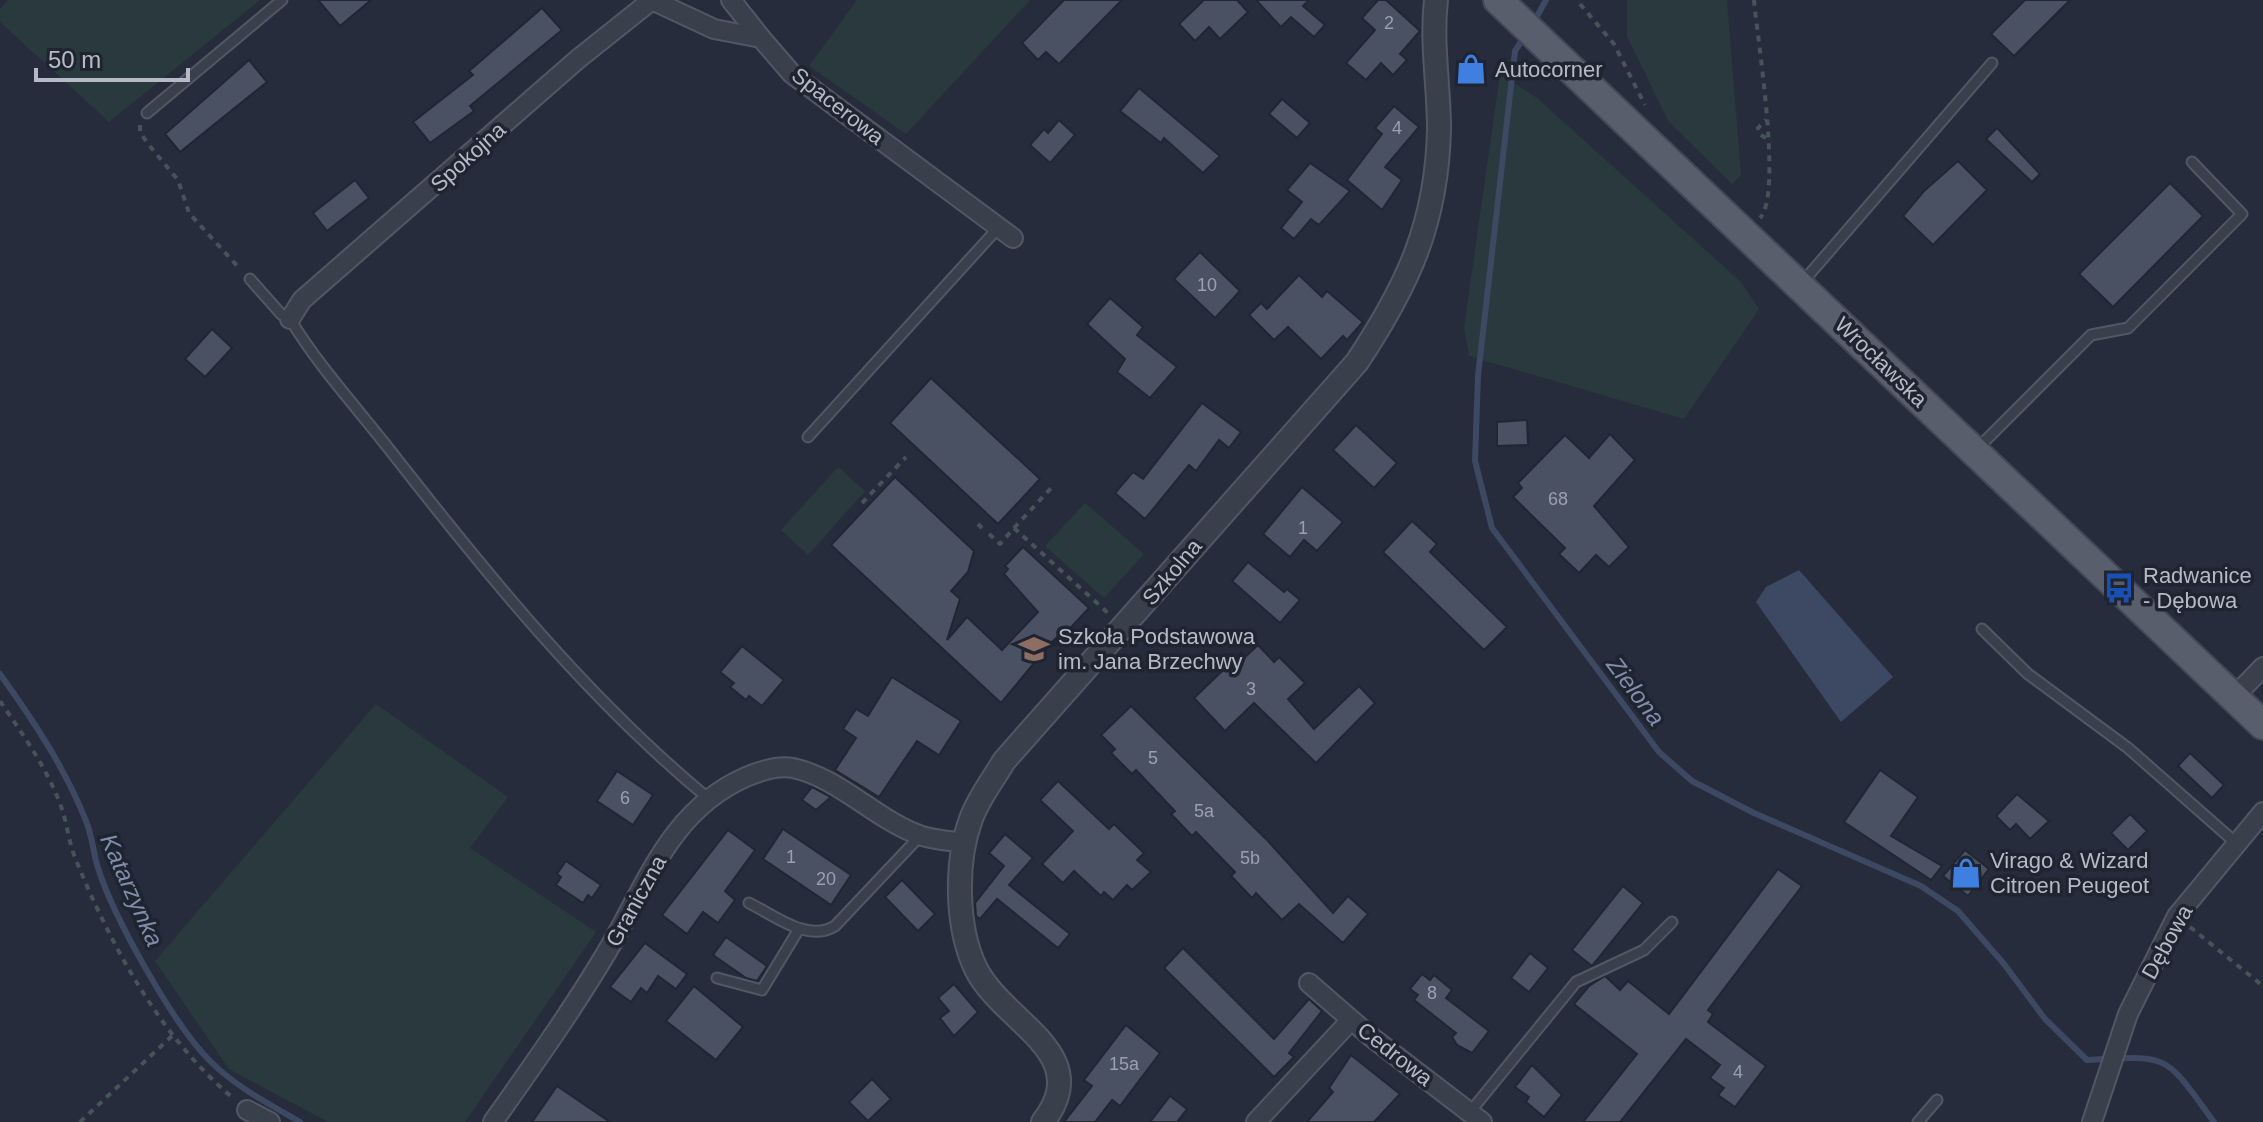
<svg xmlns="http://www.w3.org/2000/svg" width="2263" height="1122" font-family="Arial,sans-serif">
<style>
.green{fill:#29393d}
.water{fill:#3d4862}
.lines{fill:none;stroke-linecap:round;stroke-linejoin:round}
.stream{stroke:#3d4862;stroke-width:6}
.building{fill:#4a5162;stroke:#212633;stroke-width:2}
.service-casing{stroke:#525764;stroke-width:13}
.minor-casing{stroke:#525764;stroke-width:22}
.tertiary-casing{stroke:#525764;stroke-width:26}
.primary-casing{stroke:#434855;stroke-width:32}
.path{stroke:#465459;stroke-width:4;stroke-dasharray:6 6;stroke-linecap:butt}
.service{stroke:#3a3f4c;stroke-width:9}
.minor{stroke:#3a3f4c;stroke-width:18}
.tertiary{stroke:#3a3f4c;stroke-width:22}
.primary{stroke:#585e6b;stroke-width:28}
.labels{text-anchor:middle;dominant-baseline:central;stroke-width:7;stroke-linejoin:round;paint-order:stroke}
.number-label{font-size:18px;fill:#9ba0ae}
.poi-label{font-size:22px;fill:#b6bac7;stroke:#1f2431;text-anchor:start}
.street-label{font-size:22px;fill:#b6bac7;stroke:#1f2431}
.water-label{font-size:24px;font-style:italic;fill:#808dab;stroke:#1f2431}
</style>
<rect width="100%" height="100%" fill="#262c3b"/>
<g class="green">
<polygon points="8,0 260,0 109,122 0,22 0,9"/>
<polygon points="857,0 1030,0 906,134 809,66"/>
<polygon points="1627,0 1727,0 1741,175 1732,184 1669,122 1627,37"/>
<polygon points="1500,74 1537,98 1741,282 1759,309 1684,419 1469,356 1464,327"/>
<polygon points="838,467 865,491 808,555 781,530"/>
<polygon points="1085,503 1144,554 1104,598 1045,546"/>
<polygon points="376,704 508,797 470,848 596,932 465,1122 328,1122 229,1069 155,961"/>
</g>
<polygon class="water" points="1799,570 1893,677 1841,722 1756,602 1766,587"/>
<g class="lines">
<g class="stream">
<polyline points="1534,22 1546,0"/>
<path d="M1526 34 1515 51 1478 376 1475 461 1492 528 1659 752 1692 781 1754 813 1921 886 1958 911 2004 964 2045 1019 2087 1060C2172 1055 2164 1054 2214 1122"/>
<path d="M0 674C33 720 65 768 86 821 92 835 93 852 98 868 114 918 173 1024 210 1061 236 1087 269 1104 300 1122"/>
</g>
</g>
<g class="building">
<polygon points="318,0 371,0 340,26"/>
<polygon points="1064,0 1122,0 1059,64 1046,52 1038,60 1022,43"/>
<polygon points="1204,0 1237,0 1248,12 1220,39 1209,27 1195,41 1179,24"/>
<polygon points="1256,0 1309,0 1303,6 1325,25 1314,37 1291,17 1281,27"/>
<polygon points="1378,0 1386,0 1420,31 1400,54 1407,60 1393,75 1381,63 1366,80 1346,63 1375,30 1362,18"/>
<polygon points="2025,0 2070,0 2014,56 1991,34"/>
<polygon points="542,8 562,30 470,106 474,111 430,143 413,122 473,75 469,71"/>
<polygon points="249,60 267,82 180,152 165,134"/>
<polygon points="1139,88 1220,156 1203,173 1164,138 1161,143 1120,111"/>
<polygon points="1282,99 1310,123 1297,138 1269,114"/>
<polygon points="1394,106 1419,127 1385,167 1402,180 1382,210 1347,180 1382,134 1375,128"/>
<polygon points="1059,120 1075,135 1050,163 1030,145 1044,129 1048,133"/>
<polygon points="1997,128 2040,174 2032,182 1986,139"/>
<polygon points="1958,161 1987,190 1933,245 1903,216 1924,191"/>
<polygon points="1310,163 1350,191 1319,225 1311,219 1294,239 1281,228 1302,202 1287,190"/>
<polygon points="355,180 369,198 327,231 313,213"/>
<polygon points="2170,183 2203,216 2113,307 2079,274"/>
<polygon points="1200,252 1240,291 1215,318 1174,279"/>
<polygon points="1299,275 1322,297 1327,291 1363,322 1347,340 1343,336 1321,359 1288,327 1274,340 1249,315 1261,303 1267,309"/>
<polygon points="1110,298 1143,327 1137,335 1177,367 1150,398 1117,372 1125,359 1087,324"/>
<polygon points="212,329 232,348 205,377 185,359"/>
<polygon points="931,378 1040,479 998,524 890,423"/>
<polygon points="1202,403 1241,432 1229,448 1219,440 1196,471 1189,465 1145,519 1115,493 1133,472 1143,479"/>
<polygon points="1527,420 1528,445 1497,446 1497,422"/>
<polygon points="1356,425 1397,463 1374,488 1333,450"/>
<polygon points="1610,434 1635,460 1594,506 1629,547 1609,567 1596,555 1579,573 1559,554 1565,548 1513,497 1522,488 1518,483 1565,435 1589,458"/>
<polygon points="895,477 974,551 968,572 951,591 960,599 947,640 967,617 1002,650 1038,612 1004,574 1008,569 1005,566 1023,547 1089,608 1063,636 1060,634 1049,645 1001,703 831,545"/>
<polygon points="1302,487 1343,522 1317,551 1304,540 1290,557 1263,534"/>
<polygon points="1412,521 1437,544 1430,552 1507,627 1484,650 1383,552"/>
<polygon points="1248,562 1284,592 1287,589 1300,600 1280,623 1232,581"/>
<polygon points="1258,645 1274,662 1279,657 1305,683 1288,699 1314,729 1359,686 1375,703 1316,763 1254,703 1225,731 1194,698 1241,653 1245,657"/>
<polygon points="742,646 784,680 762,706 749,696 746,700 730,687 734,683 720,672"/>
<polygon points="892,677 961,721 939,755 917,741 879,797 835,770 856,738 843,729 856,709 868,716"/>
<polygon points="1131,706 1268,841 1333,913 1348,896 1368,914 1343,943 1299,904 1282,920 1256,893 1252,898 1231,876 1235,872 1196,832 1192,836 1171,814 1175,811 1136,770 1132,774 1111,753 1115,749 1101,735"/>
<polygon points="2190,753 2224,785 2212,798 2178,766"/>
<polygon points="1880,770 1918,797 1891,836 1942,866 1931,880 1844,822"/>
<polygon points="617,771 653,795 633,825 597,801"/>
<polygon points="1058,781 1109,829 1114,824 1144,853 1137,860 1151,872 1132,890 1127,885 1113,900 1104,892 1101,896 1074,871 1063,883 1042,864 1073,831 1040,800"/>
<polygon points="812,787 831,797 816,810 802,800"/>
<polygon points="2017,794 2049,821 2030,839 2016,824 2010,830 1996,816"/>
<polygon points="2130,814 2147,831 2128,850 2111,833"/>
<polygon points="783,829 851,875 831,905 763,859"/>
<polygon points="728,830 755,850 725,891 735,900 718,923 703,912 687,934 662,915"/>
<polygon points="1005,834 1033,858 1009,885 1070,934 1058,948 997,899 980,919 976,916 975,903 1004,866 989,853"/>
<polygon points="1965,850 1989,869 1968,896 1943,876"/>
<polygon points="566,861 601,885 592,898 588,895 583,903 556,885 561,877 557,874"/>
<polygon points="1778,869 1802,886 1708,1010 1713,1014 1708,1022 1766,1066 1735,1107 1718,1095 1724,1088 1710,1078 1720,1065 1686,1039 1620,1122 1583,1122 1637,1054 1574,1004 1589,986 1605,976 1620,990 1628,981 1669,1014"/>
<polygon points="902,880 935,914 918,931 885,897"/>
<polygon points="1623,886 1643,903 1592,966 1572,950"/>
<polygon points="726,937 767,966 757,981 746,978 713,955"/>
<polygon points="645,943 687,974 676,989 658,976 647,993 641,988 631,1002 610,987"/>
<polygon points="1183,948 1274,1039 1309,999 1322,1011 1289,1053 1294,1057 1274,1077 1164,968"/>
<polygon points="1530,953 1548,968 1529,992 1511,978"/>
<polygon points="1422,974 1430,980 1434,975 1452,990 1446,998 1489,1031 1472,1053 1457,1045 1452,1037 1456,1033 1414,1000 1418,995 1410,989"/>
<polygon points="954,984 978,1012 954,1036 940,1018 949,1011 938,998"/>
<polygon points="694,986 743,1027 716,1060 666,1021"/>
<polygon points="1126,1025 1160,1053 1120,1106 1112,1100 1095,1122 1064,1122 1092,1086 1084,1080"/>
<polygon points="1351,1055 1400,1094 1374,1122 1307,1122 1333,1092 1329,1088"/>
<polygon points="1532,1065 1562,1095 1544,1117 1526,1102 1529,1097 1515,1087"/>
<polygon points="872,1079 891,1099 868,1121 849,1102"/>
<polygon points="557,1086 610,1122 532,1122"/>
<polygon points="1170,1096 1187,1109 1177,1122 1150,1122"/>
</g>
<g class="lines">
<g class="service-casing">
<g id="service">
<polyline points="147,113 282,0"/>
<path d="M250 279 281 314 290 319C319 367 359 410 393 454 489 577 589 700 709 799"/>
<polyline points="1801,284 1992,63"/>
<polyline points="808,437 999,227"/>
<polyline points="1978,448 2091,335 2128,328 2242,214 2192,162"/>
<polyline points="1982,629 2028,674 2128,748 2236,843"/>
<path d="M749 903C774 915 808 943 835 926L921 835"/>
<polyline points="717,978 762,990 799,929"/>
<polyline points="1470,1112 1576,982 1644,950 1672,922"/>
<polyline points="1918,1122 1937,1100"/>
</g>
</g>
<g class="minor-casing">
<g id="minor">
<polyline points="652,0 714,29 761,38 792,74 1013,238"/>
<polyline points="731,0 761,38"/>
<polyline points="290,319 302,300 578,59 652,0"/>
<polyline points="2234,697 2263,667"/>
<polyline points="1309,983 1370,1036 1482,1122"/>
<polyline points="247,1110 270,1122"/>
<path d="M493 1122C531 1068 571 1012 605 955 645 889 668 811 746 777 760 771 777 765 793 768 840 778 877 821 922 836 935 840 951 841 964 843"/>
<polyline points="1256,1122 1351,1020"/>
<polyline points="2092,1122 2128,1014 2177,916 2263,812"/>
</g>
</g>
<g class="tertiary-casing">
<path id="tertiary" d="M1043 1122C1096 1053 1004 1024 976 969 956 928 955 862 971 819 978 799 993 780 1004 761L1357 362C1408 285 1437 223 1439 129 1439 86 1431 43 1436 0"/>
</g>
<g class="primary-casing">
<polyline id="primary" points="1498,0 2263,725"/>
</g>
<g class="path">
<path d="M1754 0C1757 37 1783 194 1760 218"/>
<polyline points="1580,4 1614,44 1645,105"/>
<polyline points="140,125 140,132 148,144 178,180 189,213 240,269"/>
<polyline points="1766,138 1759,134 1758,128 1766,120"/>
<polyline points="862,503 906,457"/>
<polyline points="978,524 982,528"/>
<polyline points="1014,528 1053,486"/>
<polyline points="989,534 1000,544 1014,528 1108,613"/>
<path d="M0 701C21 732 45 765 59 801 67 820 68 841 76 860 111 946 161 1038 233 1098"/>
<polyline points="2190,927 2263,986"/>
<polyline points="80,1122 173,1035"/>
</g>
<use href="#service" class="service"/>
<use href="#minor" class="minor"/>
<use href="#tertiary" class="tertiary"/>
<use href="#primary" class="primary"/>
</g>
<defs>
<g id="shop-bare" transform="scale(2.4)"><path d="M-5-2.5h2.3a2.7 3.5 0 0 1 5.4 0H5L5.5 6h-11ZM-1.5-2.5h3a1.5 2.3 0 0 0-3 0Z" fill="#3f7fe0" stroke="#1f2431" stroke-width="2.5" paint-order="stroke"/></g>
<g id="bus-bare" transform="scale(2.4)"><path d="M-5-6H5V4H4V6H2V4H-2V6H-4V4H-5ZM-3.5-4V0h7V-4ZM-3.5 1.2v1.5H-2V1.2ZM2 1.2v1.5H3.5V1.2Z" fill="#1a4fb4" stroke="#1f2431" stroke-width="2.5" paint-order="stroke"/></g>
<g id="school-bare" transform="scale(2.4)"><path d="M0-5L7-2L0 1L-7-2ZM-4 1L0 2.5L4 1V4Q0 6-4 4Z" fill="#8d6e63" stroke="#1f2431" stroke-width="2.5" paint-order="stroke"/></g>
</defs>
<g fill-rule="evenodd">
<use href="#shop-bare" x="1471" y="69"/>
<use href="#bus-bare" x="2119" y="588"/>
<use href="#school-bare" x="1034" y="649"/>
<use href="#shop-bare" x="1966" y="873"/>
</g>
<g class="labels">
<g class="number-label">
<text x="1389" y="23">2</text>
<text x="1397" y="128">4</text>
<text x="1207" y="285">10</text>
<text x="1558" y="499">68</text>
<text x="1303" y="528">1</text>
<text x="1251" y="689">3</text>
<text x="1153" y="758">5</text>
<text x="625" y="798">6</text>
<text x="1204" y="811">5a</text>
<text x="791" y="857">1</text>
<text x="1250" y="858">5b</text>
<text x="826" y="879">20</text>
<text x="1432" y="993">8</text>
<text x="1124" y="1064">15a</text>
<text x="1738" y="1072">4</text>
</g>
<g class="poi-label">
<text x="1495" y="69">Autocorner</text>
<text x="2143" y="575">Radwanice<tspan x="2143" dy="25">- Dębowa</tspan></text>
<text x="1058" y="636">Szkoła Podstawowa<tspan x="1058" dy="25">im. Jana Brzechwy</tspan></text>
<text x="1990" y="860">Virago &amp; Wizard<tspan x="1990" dy="25">Citroen Peugeot</tspan></text>
</g>
<g class="street-label">
<text transform="translate(838 106) rotate(38)">Spacerowa</text>
<text transform="translate(468 157) rotate(-42)">Spokojna</text>
<text transform="translate(1881 362) rotate(44)">Wrocławska</text>
<text transform="translate(1172 572) rotate(-50)">Szkolna</text>
<text transform="translate(636 901) rotate(-61)">Graniczna</text>
<text transform="translate(2167 942) rotate(-61)">Dębowa</text>
<text transform="translate(1395 1054) rotate(38)">Cedrowa</text>
</g>
<g class="water-label">
<text transform="translate(1636 691) rotate(53)">Zielona</text>
<text transform="translate(132 890) rotate(66)">Katarzynka</text>
</g>
</g>
<path d="M36 68v12h152v-12" fill="none" stroke="#b6bac7" stroke-width="4"/>
<text x="48" y="68" font-size="24" fill="#b6bac7" stroke="#1f2431" stroke-width="6" paint-order="stroke">50 m</text>
</svg>
